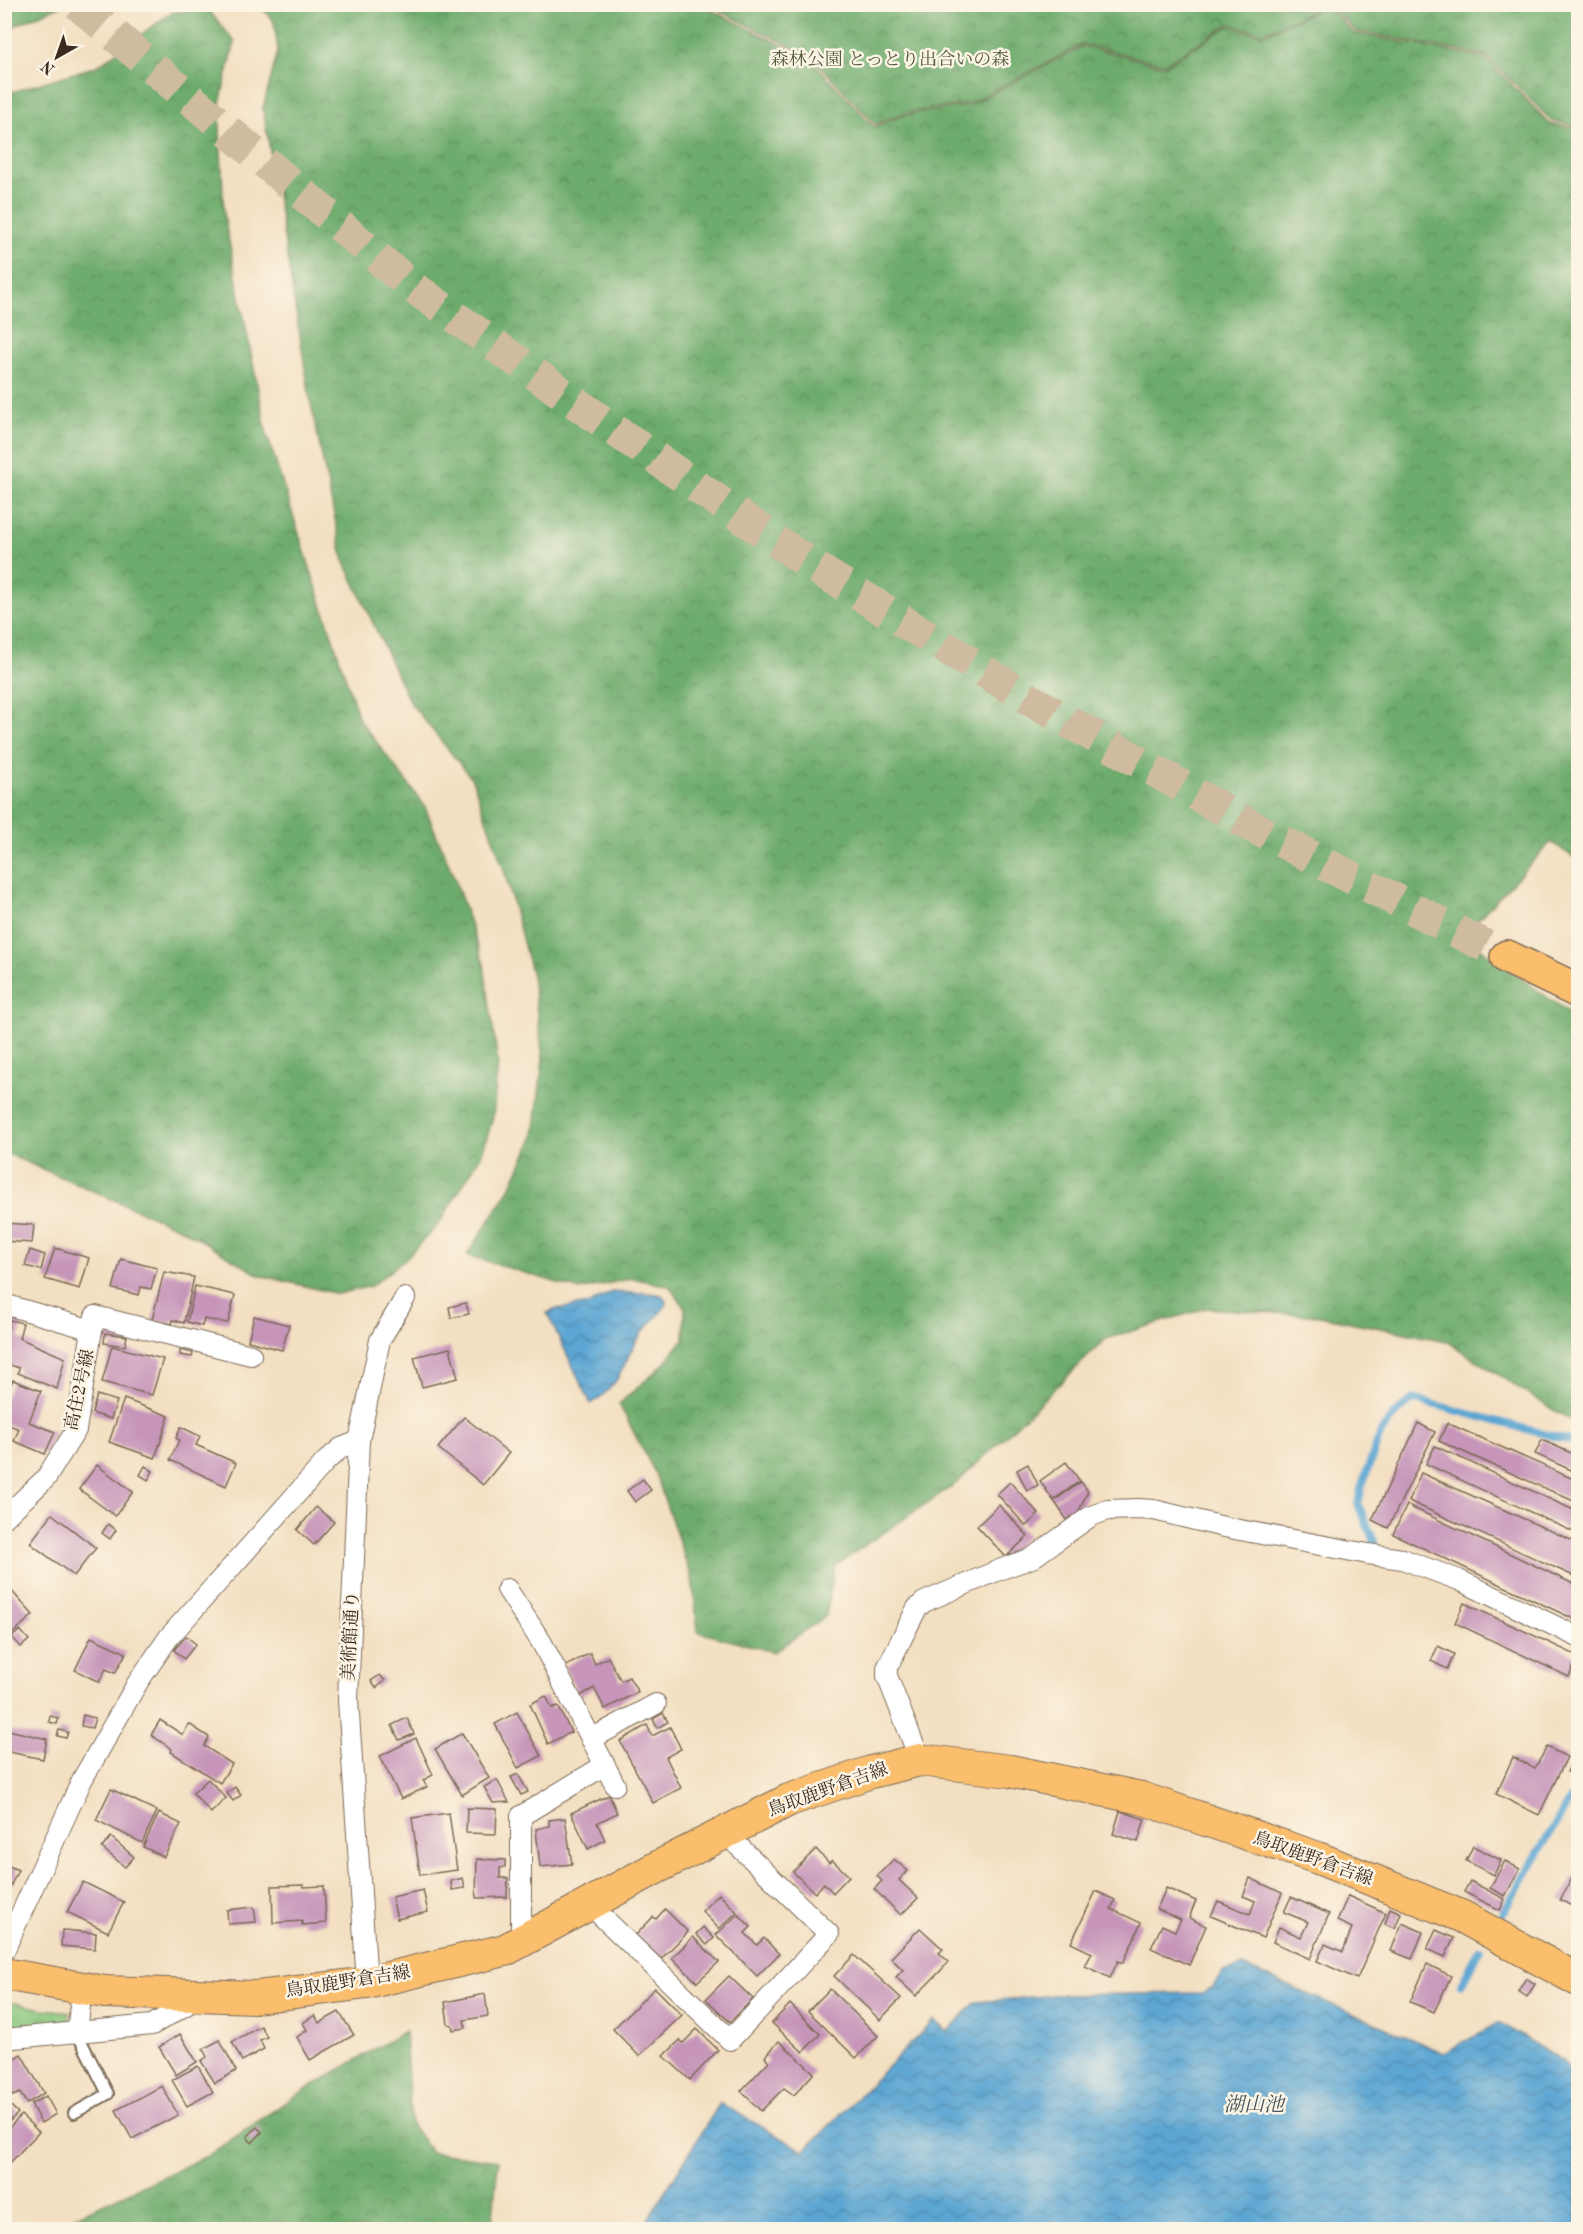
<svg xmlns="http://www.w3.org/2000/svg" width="1583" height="2234" font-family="'Old Standard TT','Noto Serif JP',serif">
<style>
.grass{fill:url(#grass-tufts);stroke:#62784e;stroke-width:1.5}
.forest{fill:url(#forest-crowns);stroke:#546b46;stroke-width:1.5}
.water{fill:url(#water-waves);stroke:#4b6878;stroke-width:1.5}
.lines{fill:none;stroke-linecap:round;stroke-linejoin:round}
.stream{stroke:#5ba6d3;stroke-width:8}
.building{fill:#c695b9}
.highway-tunnel{stroke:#cebba0;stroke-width:33;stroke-dasharray:33 16;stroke-linecap:butt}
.lane-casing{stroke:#7b6957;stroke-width:14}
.street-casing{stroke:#7b6957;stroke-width:22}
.primary-casing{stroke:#7b6957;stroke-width:34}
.highway-casing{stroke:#7b6957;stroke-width:36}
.lane{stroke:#fff;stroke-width:10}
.street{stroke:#fff;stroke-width:20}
.primary{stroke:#fabe6d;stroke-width:32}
.highway{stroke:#fabe6d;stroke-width:33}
.labels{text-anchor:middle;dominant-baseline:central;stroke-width:5;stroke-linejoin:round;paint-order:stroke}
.park-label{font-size:18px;fill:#52593b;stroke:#fcf5e5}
.street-label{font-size:18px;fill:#3b2a1e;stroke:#fcf5e5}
.water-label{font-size:20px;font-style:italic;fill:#46555d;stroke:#fcf5e5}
</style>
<defs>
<pattern id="grass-tufts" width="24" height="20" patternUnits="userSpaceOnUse" patternTransform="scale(1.5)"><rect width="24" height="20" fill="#89c77e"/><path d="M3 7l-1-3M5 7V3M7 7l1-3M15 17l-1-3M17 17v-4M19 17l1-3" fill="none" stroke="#71a267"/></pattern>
<pattern id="forest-crowns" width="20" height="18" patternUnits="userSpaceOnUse" patternTransform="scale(1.5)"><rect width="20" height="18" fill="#6eac6d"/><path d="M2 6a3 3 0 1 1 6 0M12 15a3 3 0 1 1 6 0" fill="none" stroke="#5c8c59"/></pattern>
<pattern id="water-waves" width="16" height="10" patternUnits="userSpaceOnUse" patternTransform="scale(1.5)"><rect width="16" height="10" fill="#5ba6d3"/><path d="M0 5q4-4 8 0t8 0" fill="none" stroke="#4c87ab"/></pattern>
</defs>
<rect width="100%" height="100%" fill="#fcf5e5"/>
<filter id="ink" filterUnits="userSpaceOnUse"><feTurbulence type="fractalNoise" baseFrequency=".0167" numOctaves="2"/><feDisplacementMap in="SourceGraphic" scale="12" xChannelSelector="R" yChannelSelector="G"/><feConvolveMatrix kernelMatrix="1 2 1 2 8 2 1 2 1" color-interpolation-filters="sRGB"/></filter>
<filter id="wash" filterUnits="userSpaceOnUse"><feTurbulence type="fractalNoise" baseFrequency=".008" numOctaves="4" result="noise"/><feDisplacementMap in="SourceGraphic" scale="24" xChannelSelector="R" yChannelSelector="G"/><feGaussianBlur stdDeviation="1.35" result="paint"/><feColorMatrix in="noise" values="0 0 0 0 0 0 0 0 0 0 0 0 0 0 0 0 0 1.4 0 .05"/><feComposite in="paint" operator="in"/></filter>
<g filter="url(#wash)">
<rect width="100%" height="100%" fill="#f3dfc1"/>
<polygon class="grass" points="5,2001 42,2009 70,2012 68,2024 5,2032"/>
<g class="forest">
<polygon points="5,4 62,4 62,5 5,30"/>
<polygon points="260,5 701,5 810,59 874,127 904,115 970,105 1083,46 1164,66 1229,26 1262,35 1327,6 1354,33 1486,58 1550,124 1578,128 1578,860 1551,842 1463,935 1523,980 1578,1019 1578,1423 1555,1411 1446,1341 1320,1316 1206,1308 1106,1339 958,1482 835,1566 826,1616 774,1652 698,1632 692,1579 656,1475 619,1404 662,1366 684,1339 685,1308 669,1286 632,1278 580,1290 467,1255 508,1192 534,1136 543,1058 532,976 504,870 472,779 409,701 343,558 310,399 263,108 278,51 274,22"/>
<polygon points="708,5 1326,5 1262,33 1229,24 1164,64 1083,44 970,103 904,113 875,124 812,57"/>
<polygon points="1329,5 1578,5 1578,126 1552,121 1487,56 1356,31"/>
<polygon points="206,7 235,42 219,107 224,216 267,435 359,719 424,805 454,877 484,964 498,1062 493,1117 482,1154 439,1224 404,1260 371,1286 338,1294 259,1275 186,1231 5,1153 5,94 97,66 171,13"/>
<polygon points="405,2031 411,2124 431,2152 498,2161 492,2229 46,2230 207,2156 292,2098"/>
</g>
<g class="water">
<path d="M612 1292C629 1294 645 1291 662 1295L667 1303C660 1316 648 1324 640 1336 619 1367 626 1380 591 1404L547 1313 556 1309 590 1304Z"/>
<polygon points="1243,1966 1444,2053 1499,2022 1563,2061 1566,2066 1578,2073 1578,2229 642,2229 720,2103 804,2151 934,2020 947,2032 976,2002 1055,1995 1202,1993 1213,1987 1223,1972"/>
</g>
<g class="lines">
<g class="stream">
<polyline points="1375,1544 1358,1504 1362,1485 1381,1432 1395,1414 1413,1399 1578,1443"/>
<polyline points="1502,1914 1578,1786"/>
<polyline points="1461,1985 1480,1949"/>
</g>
</g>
<g id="blocks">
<g class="building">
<polygon points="4,1223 34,1225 32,1243 4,1241"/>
<polygon points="55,1248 89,1258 80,1289 45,1279"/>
<polygon points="30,1250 45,1255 41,1270 25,1266"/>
<polygon points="121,1259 157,1268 151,1289 141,1287 139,1295 113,1289"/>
<polygon points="164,1272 194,1277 184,1323 173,1320 172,1324 152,1320"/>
<polygon points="195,1286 235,1295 228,1323 204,1319 202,1326 187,1322"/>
<polygon points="466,1303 469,1314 451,1318 449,1307"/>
<polygon points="254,1316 289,1325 282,1350 248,1341"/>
<polygon points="10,1320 23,1323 19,1338 65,1358 57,1389 18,1373 19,1368 4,1363 4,1348"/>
<polygon points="105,1333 127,1336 125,1346 104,1343"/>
<polygon points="112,1346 163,1359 152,1395 102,1382"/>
<polygon points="450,1348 458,1378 422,1387 414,1357"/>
<polygon points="180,1350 193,1353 192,1357 180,1355"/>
<polygon points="13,1380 41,1391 29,1422 55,1432 45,1454 14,1441 19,1429 4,1423 4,1400"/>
<polygon points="97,1395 117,1401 111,1419 92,1413"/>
<polygon points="124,1399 169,1416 155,1458 109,1442"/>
<polygon points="464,1417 509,1453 483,1485 438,1448"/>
<polygon points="1418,1423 1435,1432 1388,1528 1372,1520"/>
<polygon points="1447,1423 1578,1481 1578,1503 1439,1441"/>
<polygon points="181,1427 200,1436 196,1445 236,1463 226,1486 170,1460 179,1440 176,1438"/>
<polygon points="1542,1440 1578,1456 1578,1473 1535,1454"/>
<polygon points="1435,1446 1578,1512 1578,1534 1426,1464"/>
<polygon points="1066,1462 1080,1481 1053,1500 1040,1481"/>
<polygon points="1028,1464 1038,1485 1027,1491 1017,1470"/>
<polygon points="97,1465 133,1492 115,1516 79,1489"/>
<polygon points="145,1466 153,1471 148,1480 140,1475"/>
<polygon points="1421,1473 1578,1543 1578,1578 1409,1501"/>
<polygon points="643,1479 651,1490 635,1502 627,1491"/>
<polygon points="1010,1482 1039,1514 1026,1526 997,1494"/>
<polygon points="1081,1482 1088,1491 1078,1513 1067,1520 1054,1501"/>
<polygon points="999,1505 1028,1536 1006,1557 977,1526"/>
<polygon points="1407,1505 1578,1586 1578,1621 1393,1534"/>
<polygon points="316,1507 334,1522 314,1545 297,1530"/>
<polygon points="52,1514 96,1548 74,1576 30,1543"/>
<polygon points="108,1524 116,1530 110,1539 102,1533"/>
<polygon points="8,1587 33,1615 12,1634 4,1626 4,1590"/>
<polygon points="1464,1603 1578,1656 1569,1677 1455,1623"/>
<polygon points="20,1630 29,1640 21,1647 12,1637"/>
<polygon points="186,1636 196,1644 184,1659 174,1650"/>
<polygon points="91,1637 126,1653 115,1673 106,1669 99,1682 75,1670"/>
<polygon points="1438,1646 1454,1654 1447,1669 1431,1661"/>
<polygon points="590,1653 595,1664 608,1657 621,1681 629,1677 638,1692 605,1709 594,1688 580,1696 564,1667"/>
<polygon points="380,1675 385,1681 376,1688 371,1681"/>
<polygon points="546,1696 552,1708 558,1706 571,1732 548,1744 530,1704"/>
<polygon points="517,1712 541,1756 518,1768 495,1724"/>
<polygon points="663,1713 668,1722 657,1728 653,1719"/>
<polygon points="83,1715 95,1718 92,1728 81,1726"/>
<polygon points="50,1716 59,1718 57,1724 49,1722"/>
<polygon points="407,1718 414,1734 399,1740 392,1725"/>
<polygon points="160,1720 183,1735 189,1724 209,1737 204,1746 232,1764 220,1783 171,1752 172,1749 151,1735"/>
<polygon points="647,1725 652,1736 670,1727 681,1749 666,1757 681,1788 653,1803 620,1741"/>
<polygon points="4,1729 47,1739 43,1759 4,1751"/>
<polygon points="59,1730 68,1732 66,1738 57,1736"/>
<polygon points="462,1733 489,1778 462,1795 435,1749"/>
<polygon points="416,1738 433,1775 423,1780 427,1787 401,1799 380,1756"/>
<polygon points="1547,1747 1567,1757 1539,1815 1496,1794 1513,1757 1535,1768"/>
<polygon points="1578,1749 1578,1777 1567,1772"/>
<polygon points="518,1774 528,1792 521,1795 511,1777"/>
<polygon points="208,1779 226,1798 211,1813 193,1793"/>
<polygon points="497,1780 509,1802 493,1803 484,1787"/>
<polygon points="235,1787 241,1795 233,1801 227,1793"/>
<polygon points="111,1789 157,1811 142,1843 96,1820"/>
<polygon points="609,1795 617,1813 597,1823 605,1840 588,1849 571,1813"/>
<polygon points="467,1808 497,1809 496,1834 466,1833"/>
<polygon points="1120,1811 1145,1819 1138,1842 1113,1834"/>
<polygon points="159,1813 181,1824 164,1857 143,1847"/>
<polygon points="449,1813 457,1870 420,1875 412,1818"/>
<polygon points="565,1818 572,1864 540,1867 536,1829 549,1826 549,1820"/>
<polygon points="111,1837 134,1857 125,1867 102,1848"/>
<polygon points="1473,1846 1501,1860 1494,1875 1466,1861"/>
<polygon points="816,1849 829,1863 832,1860 849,1876 833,1893 824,1883 815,1893 793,1872"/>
<polygon points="477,1859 505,1860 505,1867 500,1868 500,1878 508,1878 507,1897 476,1898"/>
<polygon points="894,1859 908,1871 899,1880 918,1898 901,1915 874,1889 882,1881 877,1876"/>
<polygon points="1505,1861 1520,1869 1505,1896 1490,1888"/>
<polygon points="4,1864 18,1870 4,1900"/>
<polygon points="1574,1875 1578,1877 1578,1899 1574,1907 1560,1900"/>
<polygon points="463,1878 465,1888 452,1890 451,1881"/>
<polygon points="1250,1878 1282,1893 1263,1938 1211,1916 1218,1901 1250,1914 1255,1901 1243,1896"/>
<polygon points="1470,1881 1505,1899 1500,1910 1464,1892"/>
<polygon points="83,1882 124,1902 108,1932 67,1912"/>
<polygon points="304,1885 303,1887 324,1886 326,1923 302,1925 302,1921 273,1923 272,1886"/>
<polygon points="1166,1888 1196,1901 1189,1918 1206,1926 1189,1965 1151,1948 1162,1925 1175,1931 1181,1920 1157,1909"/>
<polygon points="423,1890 428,1912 397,1919 392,1897"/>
<polygon points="1096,1891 1115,1900 1111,1909 1141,1923 1123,1963 1118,1961 1110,1978 1085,1966 1092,1953 1071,1943"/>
<polygon points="719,1894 737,1912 719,1929 702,1911"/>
<polygon points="1348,1896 1386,1913 1357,1979 1317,1961 1325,1944 1343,1952 1352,1928 1337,1921"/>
<polygon points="1291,1897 1329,1914 1310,1959 1273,1942 1279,1927 1301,1937 1308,1922 1284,1912"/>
<polygon points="254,1907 256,1922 228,1924 227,1910"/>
<polygon points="1390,1908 1401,1913 1395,1928 1385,1924"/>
<polygon points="665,1909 688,1932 661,1959 636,1935 653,1917 656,1919"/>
<polygon points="738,1914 751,1927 745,1933 757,1945 764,1938 779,1954 757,1976 716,1935"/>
<polygon points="1402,1923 1423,1932 1412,1959 1391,1951"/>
<polygon points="703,1927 714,1938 707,1945 696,1934"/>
<polygon points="920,1928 943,1949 939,1953 949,1962 916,1996 896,1977 903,1970 891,1958"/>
<polygon points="62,1930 96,1933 95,1949 61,1946"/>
<polygon points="1436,1930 1454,1938 1445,1957 1427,1949"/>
<polygon points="693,1937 719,1962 697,1982 672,1958"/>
<polygon points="854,1955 901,1998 880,2020 834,1976"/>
<polygon points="1427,1964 1451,1976 1434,2012 1410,2002"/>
<polygon points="729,1976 753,1999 730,2022 706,1999"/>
<polygon points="1526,1978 1535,1984 1527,1997 1518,1991"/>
<polygon points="655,1988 682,2015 639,2056 613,2029"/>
<polygon points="830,1989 878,2036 856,2058 808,2011"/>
<polygon points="485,1994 488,2016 464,2020 466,2028 453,2030 452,2025 448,2024 445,2002"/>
<polygon points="790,2004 820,2034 803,2052 772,2023"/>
<polygon points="339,2012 354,2035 310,2060 297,2037 307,2030 303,2023 315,2015 319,2023"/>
<polygon points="261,2026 267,2037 260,2040 264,2049 242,2061 232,2042"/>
<polygon points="697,2029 718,2050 690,2080 664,2056 680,2040 683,2043"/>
<polygon points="180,2034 197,2062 176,2075 159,2047"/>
<polygon points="220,2040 236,2071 215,2083 201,2061 207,2057 203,2049"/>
<polygon points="779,2041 814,2073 794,2095 784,2088 761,2111 741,2091 769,2061 765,2057"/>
<polygon points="9,2053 13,2059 21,2054 44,2093 27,2104 20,2093 13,2096 4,2081 4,2056"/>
<polygon points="198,2066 213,2092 187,2106 172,2080"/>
<polygon points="162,2086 178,2115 132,2139 116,2110"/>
<polygon points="46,2096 56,2114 41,2123 31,2104"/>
<polygon points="7,2102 18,2113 4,2127 4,2104"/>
<polygon points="21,2115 39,2132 4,2169 4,2133"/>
<polygon points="257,2127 262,2132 252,2143 247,2137"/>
<polygon points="4,2213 15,2230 4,2230"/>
</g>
</g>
</g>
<g filter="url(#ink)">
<use href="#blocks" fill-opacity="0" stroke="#7b6957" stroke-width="1.5"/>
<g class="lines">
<polyline class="highway-tunnel" points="78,4 410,285 610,427 813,566 1029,699 1253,827 1507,957"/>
<g class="lane-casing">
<polyline id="lane" points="74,2113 108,2094 77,2033"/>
</g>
<g class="street-casing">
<g id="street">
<polyline points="4,1304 92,1330 76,1430 46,1478 4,1518"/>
<polyline points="92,1330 95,1316 251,1355"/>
<polyline points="507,1589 542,1643 615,1785"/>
<polyline points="591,1739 656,1704"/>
<polyline points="920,1760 887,1676 887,1668 917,1608 924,1602 999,1570 1032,1558 1091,1516 1108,1510 1138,1509 1154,1510 1224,1527 1368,1554 1402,1559 1459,1580 1578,1637"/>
<polyline points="589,1904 730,2040 829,1934 725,1833"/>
<polyline points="521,1941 521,1816 605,1765"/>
<polyline points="4,1951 82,1780 138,1682 169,1637 326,1461 341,1448 359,1441"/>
<polyline points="367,1983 348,1700 359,1441 380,1340 405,1298"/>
<polyline points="77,2033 82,1988"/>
<polyline points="4,2039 152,2025 198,1998"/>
</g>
</g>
<g class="primary-casing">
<polyline id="primary" points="4,1974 105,1992 256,1997 367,1983 505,1950 654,1869 789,1800 871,1772 920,1760 1010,1771 1141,1798 1318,1858 1461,1916 1578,1980"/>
</g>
<g class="highway-casing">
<polyline id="highway" points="1507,957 1578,991"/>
</g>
<use href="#lane" class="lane"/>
<use href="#street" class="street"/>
<use href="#primary" class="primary"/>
<use href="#highway" class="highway"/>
</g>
</g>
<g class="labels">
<g class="park-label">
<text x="890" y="60">森林公園 とっとり出合いの森</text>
</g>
<g class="street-label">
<text transform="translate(80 1390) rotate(-78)">高住2号線</text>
<text transform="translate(351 1636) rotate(-87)">美術館通り</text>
<text transform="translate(828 1790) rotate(-20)">鳥取鹿野倉吉線</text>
<text transform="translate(1313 1859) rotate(20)">鳥取鹿野倉吉線</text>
<text transform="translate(348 1982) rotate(-9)">鳥取鹿野倉吉線</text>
</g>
<g class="water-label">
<text x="1254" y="2106">湖山池</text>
</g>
</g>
<rect width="1583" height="2234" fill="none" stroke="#fcf5e5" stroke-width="24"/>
<g transform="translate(57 57) rotate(220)" stroke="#fcf5e5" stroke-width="4.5" paint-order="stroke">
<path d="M0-4.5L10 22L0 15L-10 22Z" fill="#3b2a1e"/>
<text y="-9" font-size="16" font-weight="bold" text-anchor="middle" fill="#3b2a1e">N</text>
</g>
</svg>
